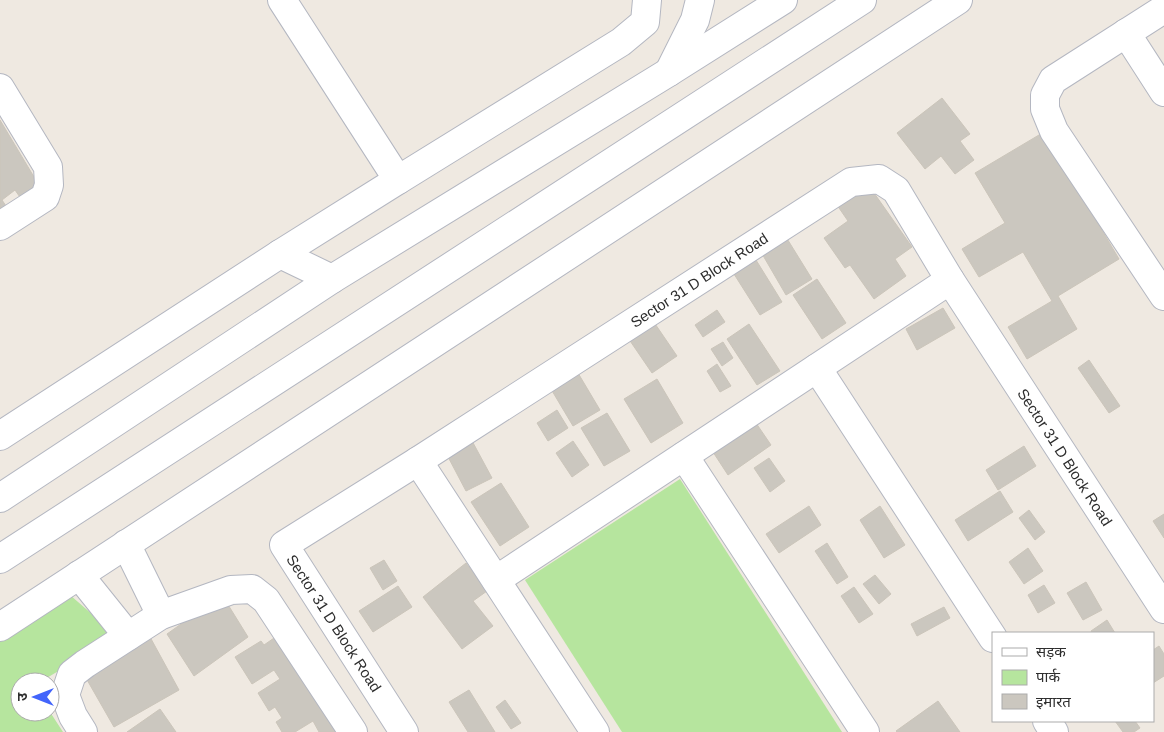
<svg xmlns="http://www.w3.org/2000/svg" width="1164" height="732" font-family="Helvetica,'Noto Sans Devanagari',sans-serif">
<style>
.green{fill:#b6e59e}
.building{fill:#cbc7bf;stroke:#cbc5ba}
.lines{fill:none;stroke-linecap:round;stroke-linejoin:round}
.minor-casing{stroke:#b4b7c1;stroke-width:30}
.minor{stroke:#fff;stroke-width:28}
.labels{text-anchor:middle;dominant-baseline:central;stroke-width:4.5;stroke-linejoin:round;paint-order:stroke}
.street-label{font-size:15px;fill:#2e2e2e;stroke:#fff}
</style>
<rect width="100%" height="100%" fill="#efe9e1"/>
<g class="green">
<polygon points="680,479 842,732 622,732 525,580"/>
<polygon points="70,595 117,636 40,682 20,682 20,712 50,712 63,732 0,732 0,640"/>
</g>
<g class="building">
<polygon points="942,98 970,134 960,141 974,160 955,174 941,156 925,169 897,133"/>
<polygon points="0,120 40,187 22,200 15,190 2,200 8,209 0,215"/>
<polygon points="1044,132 1119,259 1058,296 1077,329 1027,359 1008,327 1052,301 1023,252 979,277 962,249 1005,223 975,173"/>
<polygon points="867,183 912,247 895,259 906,276 874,299 850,265 845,268 824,238 848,221 837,205"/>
<polygon points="786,237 812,279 786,295 761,252"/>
<polygon points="756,260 782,302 760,315 734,274"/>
<polygon points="817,279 846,323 822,339 793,295"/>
<polygon points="943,308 955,328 917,350 906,329"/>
<polygon points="717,310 725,322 703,337 695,325"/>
<polygon points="649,315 677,356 652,373 624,332"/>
<polygon points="749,324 780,371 757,385 727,339"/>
<polygon points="723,342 733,358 722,366 711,349"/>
<polygon points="1089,360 1120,406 1109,413 1078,368"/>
<polygon points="717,364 731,386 720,392 707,371"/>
<polygon points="575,368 600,410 573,426 548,384"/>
<polygon points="657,379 683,423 651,443 624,399"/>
<polygon points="557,410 568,428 548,441 537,423"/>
<polygon points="607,413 630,451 604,466 581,428"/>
<polygon points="756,423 771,445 728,475 713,452"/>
<polygon points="471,439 492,478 466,491 446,453"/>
<polygon points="573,441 589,465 572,477 556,453"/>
<polygon points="1024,446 1036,466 998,490 986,470"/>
<polygon points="769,458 785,481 770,492 754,468"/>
<polygon points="501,483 529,527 500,546 471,502"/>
<polygon points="1000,491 1013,512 968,541 955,520"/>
<polygon points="809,506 821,525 779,553 766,534"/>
<polygon points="880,506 905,545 884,558 860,520"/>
<polygon points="1029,510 1045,532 1035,540 1019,518"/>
<polygon points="1164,514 1164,538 1153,521"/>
<polygon points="827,543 848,577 837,584 815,551"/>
<polygon points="1028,548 1043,571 1024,584 1009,562"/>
<polygon points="384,560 397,581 383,590 370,568"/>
<polygon points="466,563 487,591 473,601 493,626 462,649 423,597"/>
<polygon points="875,575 891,594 879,604 863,584"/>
<polygon points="1086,582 1102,610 1083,620 1067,593"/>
<polygon points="1044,585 1055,603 1038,613 1028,595"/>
<polygon points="398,586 412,607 373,632 359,611"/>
<polygon points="854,587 873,614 859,623 841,596"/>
<polygon points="222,595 248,637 194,676 167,634"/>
<polygon points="944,607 950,618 917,636 911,624"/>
<polygon points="1107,620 1115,633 1092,633 1091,631"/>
<polygon points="277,636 338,732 319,732 313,721 295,732 282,732 276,722 282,718 275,707 269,711 258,693 280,679 274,670 252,684 235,657 261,641 264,645"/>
<polygon points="150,637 179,690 114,727 86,678"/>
<polygon points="1159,646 1164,654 1164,676 1153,683 1153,650"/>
<polygon points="469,690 495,732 468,732 449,702"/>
<polygon points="505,700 521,723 511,729 496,707"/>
<polygon points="938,701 960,732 897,732 896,731"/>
<polygon points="160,709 176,732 127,732"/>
<polygon points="1115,721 1135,721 1140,728 1134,732 1123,732"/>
</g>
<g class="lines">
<g class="minor-casing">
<g id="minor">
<polyline points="1164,9 1053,80 1045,95 1045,109 1054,131 1164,296"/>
<polyline points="1126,33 1164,92"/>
<polyline points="669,72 695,20 700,0"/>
<polyline points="0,88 48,167 49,185 45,197 0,226"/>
<polyline points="398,180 621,42 645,22 647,0"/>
<polyline points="280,254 332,279"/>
<polyline points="817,368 993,638"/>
<polyline points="0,436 280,254 398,180 282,0"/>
<polyline points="684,456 865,732"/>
<polyline points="418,461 595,732"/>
<polyline points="0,498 332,279 669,72 783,0"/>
<polyline points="126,544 161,615"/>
<polyline points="0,559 862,0"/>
<polyline points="79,575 128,636"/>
<polyline points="496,580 950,280"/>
<polyline points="0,627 958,0"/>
<polyline points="1047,721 1054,732"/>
<polyline points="83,732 73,716 65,695 72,674 85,664 161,615 231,590 252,589 266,600 353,732"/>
<polyline points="404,732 284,545 418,461 851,182 879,179 896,190 950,280 1164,609"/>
</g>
</g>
<use href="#minor" class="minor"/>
</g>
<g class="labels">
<g class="street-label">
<text transform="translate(699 280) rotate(-33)">Sector 31 D Block Road</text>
<text transform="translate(1065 457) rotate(57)">Sector 31 D Block Road</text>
<text transform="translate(334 623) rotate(57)">Sector 31 D Block Road</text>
</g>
</g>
<rect x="992" y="632" width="162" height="90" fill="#ffffff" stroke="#ababab"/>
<rect x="1002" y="648" width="25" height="8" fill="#ffffff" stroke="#ababab"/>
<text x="1036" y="657" font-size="15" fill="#2e2e2e">सड़क</text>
<rect x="1002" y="670" width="25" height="15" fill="#b6e59e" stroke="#ababab"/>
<text x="1036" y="682" font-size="15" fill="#2e2e2e">पार्क</text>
<rect x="1002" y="694" width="25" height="15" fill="#cbc7bf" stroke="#ababab"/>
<text x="1036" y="707" font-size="15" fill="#2e2e2e">इमारत</text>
<g transform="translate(35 697) rotate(270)"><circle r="24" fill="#ffffff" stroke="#ababab"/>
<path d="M0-4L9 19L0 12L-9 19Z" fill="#4264fb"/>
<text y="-8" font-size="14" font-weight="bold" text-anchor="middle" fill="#2e2e2e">उ</text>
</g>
</svg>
